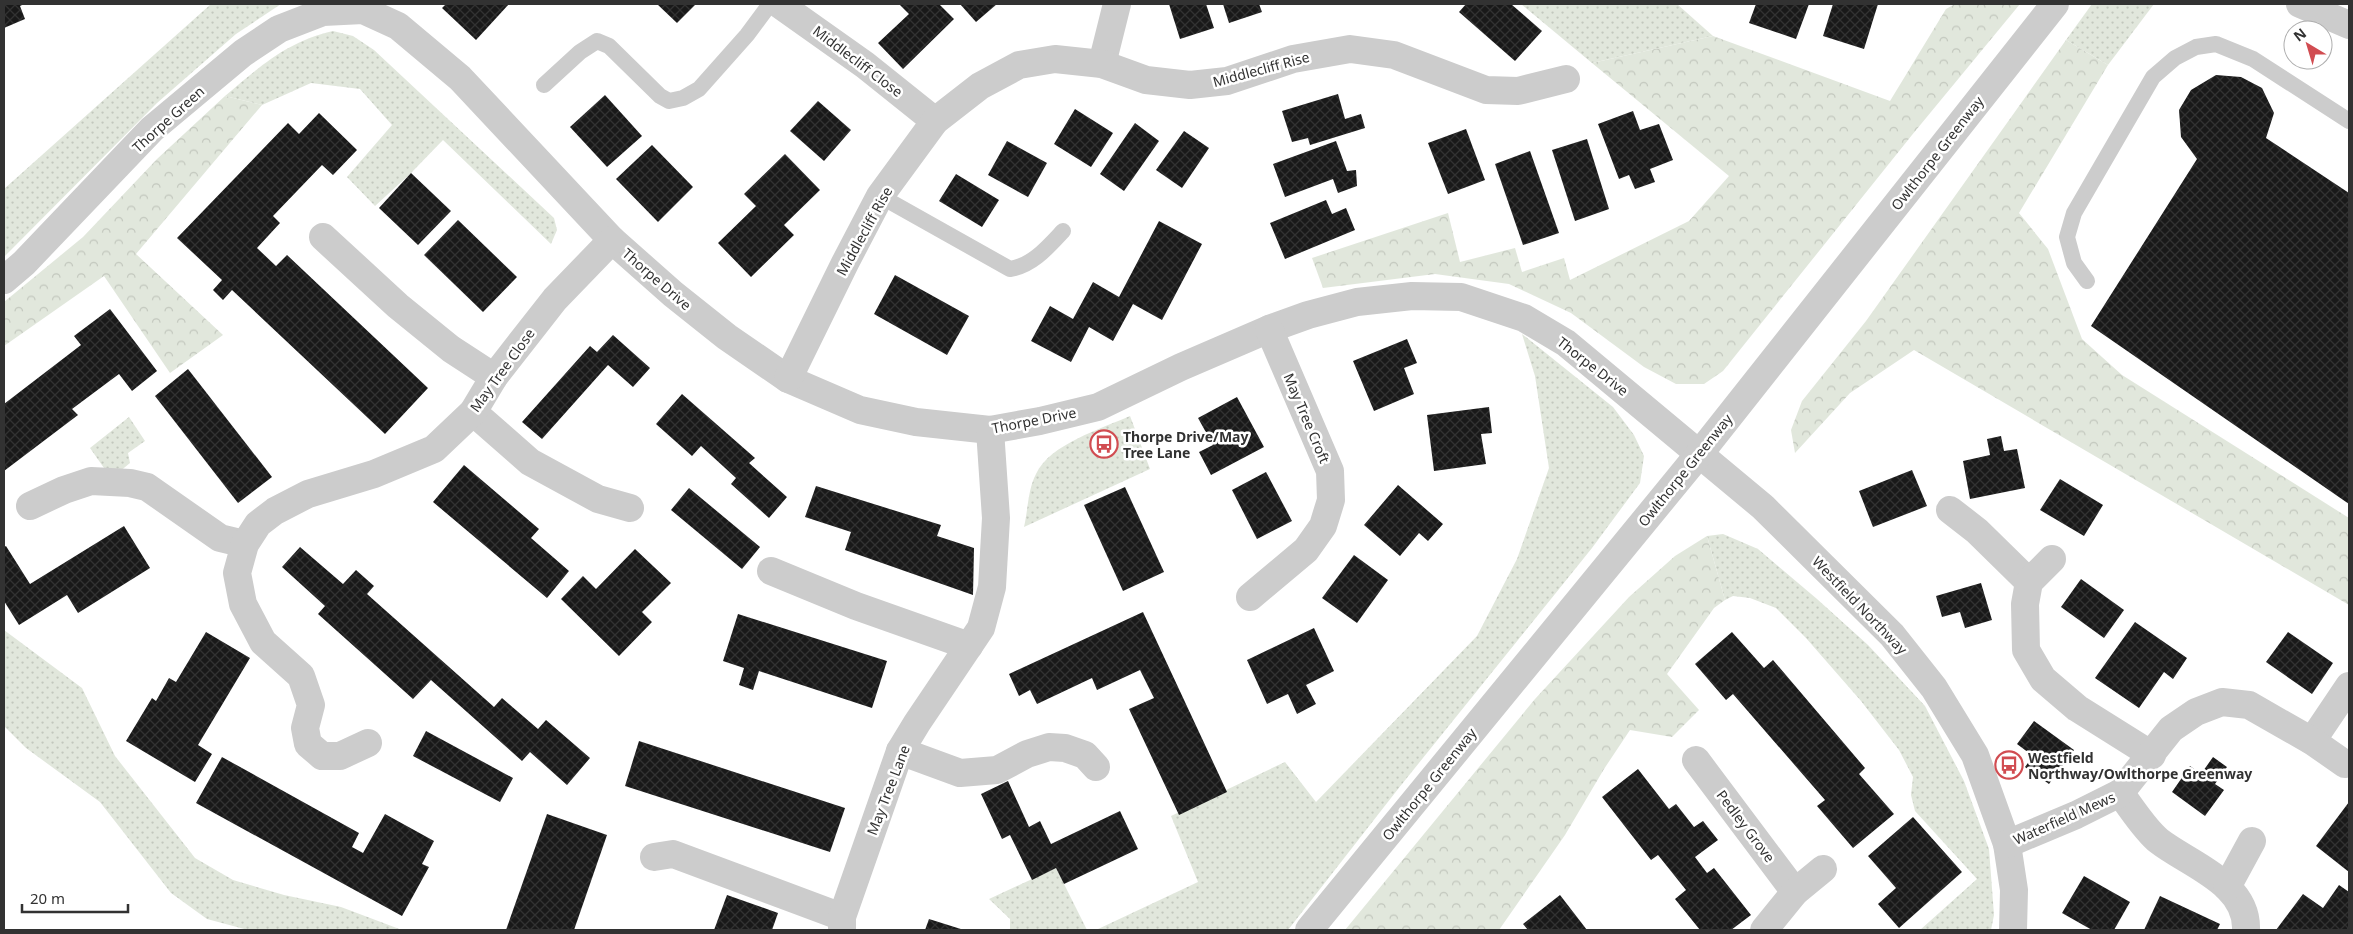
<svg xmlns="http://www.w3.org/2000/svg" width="2353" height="934" font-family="'Noto Sans',sans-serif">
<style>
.grass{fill:url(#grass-dots)}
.forest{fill:url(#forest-crowns)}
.building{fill:url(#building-cross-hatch)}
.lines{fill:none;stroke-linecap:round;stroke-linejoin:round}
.service{stroke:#ccc;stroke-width:16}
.minor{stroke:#ccc;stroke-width:28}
.tertiary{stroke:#ccc;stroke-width:28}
.labels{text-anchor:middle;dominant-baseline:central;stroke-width:5;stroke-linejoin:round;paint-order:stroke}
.street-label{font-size:14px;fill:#323232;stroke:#fff}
.poi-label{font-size:14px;font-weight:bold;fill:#323232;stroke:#fff;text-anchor:start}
</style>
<defs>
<pattern id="grass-dots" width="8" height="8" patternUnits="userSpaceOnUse" patternTransform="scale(1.25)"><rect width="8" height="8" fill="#e1e7dc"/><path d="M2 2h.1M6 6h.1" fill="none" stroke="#c2c7bd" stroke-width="1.8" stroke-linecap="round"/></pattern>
<pattern id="forest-crowns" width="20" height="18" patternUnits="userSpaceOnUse" patternTransform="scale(1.25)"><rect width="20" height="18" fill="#e1e7dc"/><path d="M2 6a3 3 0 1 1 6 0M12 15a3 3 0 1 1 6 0" fill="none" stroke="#c2c7bd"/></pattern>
<pattern id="building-cross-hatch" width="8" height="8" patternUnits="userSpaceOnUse" patternTransform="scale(1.25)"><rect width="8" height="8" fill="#191919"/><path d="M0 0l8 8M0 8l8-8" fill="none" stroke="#323232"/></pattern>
</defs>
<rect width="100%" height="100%" fill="#fff"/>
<g class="grass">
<polygon points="211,4 281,4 236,34 157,103 4,257 4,189"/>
<polygon points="1521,4 1677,4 1713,36 1592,63"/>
<polygon points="2092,4 2154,4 2108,65 2066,40"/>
<path d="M333 31 353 36 374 50 554 218 557 230 551 244 443 140 411 173 375 206 347 177 392 125 360 89 311 83 262 105 225 96C261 66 286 42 333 31Z"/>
<polygon points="1522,334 1613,407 1634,435 1644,456 1640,483 1592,548 1398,789 1288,930 1096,930 1198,882 1171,816 1285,762 1316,802 1477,636 1517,559 1549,468 1535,376"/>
<path d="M1130 416 1150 469 1024 527C1028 510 1028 489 1036 474 1050 444 1101 429 1130 416Z"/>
<polygon points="129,417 145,441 128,453 130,463 119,472 104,468 90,448"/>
<polygon points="1723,534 1758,549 1817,599 1868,645 1925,706 1964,781 1989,849 1994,915 1991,930 1920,930 1977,879 1915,811 1911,795 1913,777 1899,750 1861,701 1806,638 1776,608 1750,598 1733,596 1725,600 1707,536"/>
<polygon points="4,630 82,688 115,756 195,858 233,880 284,895 341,907 402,930 248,930 207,919 171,893 100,802 26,748 4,726"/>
<polygon points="1056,868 1087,930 1010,930 1010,919 989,899"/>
</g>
<g class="forest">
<polygon points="1955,4 2020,4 1912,135 1723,371 1704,384 1676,384 1644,367 1571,313 1509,284 1435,274 1323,288 1312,258 1448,213 1460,262 1515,248 1522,272 1564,258 1570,280 1689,221 1729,176 1592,63 1713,36 1890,101 1946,9"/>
<polygon points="2066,40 2108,65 2019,213 2048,249 2082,339 2122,375 2349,518 2349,605 1914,350 1850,393 1795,453 1791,430 1802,401 1866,321"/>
<polygon points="225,96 262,105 136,254 223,335 170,373 104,276 4,346 4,302 83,237 157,159"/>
<polygon points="1707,536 1725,600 1714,608 1667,674 1699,710 1672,737 1630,730 1604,769 1565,835 1499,930 1345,930 1535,699 1629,597 1675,556"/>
</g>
<g class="building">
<polygon points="4,4 24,4 20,6 25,19 4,28"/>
<polygon points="446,4 509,4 476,40 442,8"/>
<polygon points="657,4 696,4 677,23"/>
<polygon points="899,4 939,4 954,19 903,69 878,43 909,14"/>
<polygon points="960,4 997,4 976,22"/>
<polygon points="1169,4 1206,4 1214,28 1180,39"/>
<polygon points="1223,4 1259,4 1262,12 1229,23"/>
<polygon points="1466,4 1511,4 1542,31 1515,61 1459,12"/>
<polygon points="1756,4 1809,4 1796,39 1749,23"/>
<polygon points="1833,4 1878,4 1864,49 1823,36"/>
<polygon points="2216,75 2241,77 2262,88 2274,113 2266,138 2349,193 2349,504 2091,326 2197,159 2181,137 2179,110 2191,90"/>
<polygon points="1338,94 1345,119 1361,114 1365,128 1310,145 1308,138 1292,142 1282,111"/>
<polygon points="605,95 642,136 607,167 570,127"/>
<polygon points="818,101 851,130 824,161 790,131"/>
<polygon points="1075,109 1113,133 1091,167 1054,144"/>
<polygon points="1633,111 1640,130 1659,124 1673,160 1650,169 1655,182 1635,189 1629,175 1619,179 1598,124"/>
<polygon points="319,113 357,150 333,175 322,165 273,216 280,223 257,248 276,266 287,255 428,388 385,434 232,290 223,300 213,290 222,280 177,238 288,123 299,134"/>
<polygon points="1135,123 1159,141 1124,191 1100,174"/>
<polygon points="1466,129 1485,180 1448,194 1428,143"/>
<polygon points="1184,131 1209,148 1182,188 1156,170"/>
<polygon points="1587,139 1609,209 1575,221 1552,150"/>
<polygon points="1007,141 1047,163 1028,197 988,175"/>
<polygon points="1336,141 1347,171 1356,170 1357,186 1338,193 1333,179 1285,197 1273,164"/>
<polygon points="652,145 693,187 658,222 616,179"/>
<polygon points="1530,151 1559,233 1523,245 1495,164"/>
<polygon points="785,154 820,190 784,225 794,235 751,277 718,243 756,206 744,194"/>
<polygon points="411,173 451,211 418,245 379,208"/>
<polygon points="956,174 999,200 982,227 939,201"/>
<polygon points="1326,200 1332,214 1346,208 1355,230 1285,259 1270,223"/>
<polygon points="458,220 517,277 483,312 424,255"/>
<polygon points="1159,221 1202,244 1162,320 1133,304 1113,341 1089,327 1071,362 1031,341 1050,306 1073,319 1093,282 1119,297"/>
<polygon points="895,275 969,316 947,355 874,314"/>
<polygon points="110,309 157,371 132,391 119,374 72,409 78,415 4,471 4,404 81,345 74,336"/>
<polygon points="613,335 650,368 633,387 608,365 542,439 522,422 590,346 597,352"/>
<polygon points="1407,339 1417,363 1404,368 1414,394 1374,411 1353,361"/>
<polygon points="188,369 272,477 238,503 155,396"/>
<polygon points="682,394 755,458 749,463 787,497 769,518 731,484 736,478 701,446 692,456 656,424"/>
<polygon points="1237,397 1264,447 1211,475 1199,452 1213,445 1198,418"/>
<polygon points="1489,407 1492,433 1481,434 1486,464 1434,471 1427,415"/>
<polygon points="2001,436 2004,451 2017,449 2025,488 1970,499 1963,461 1990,455 1987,439"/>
<polygon points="464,465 539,529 531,538 569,571 547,598 433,502"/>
<polygon points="1912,470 1927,506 1873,527 1859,491"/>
<polygon points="1266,472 1292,521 1257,539 1232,490"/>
<polygon points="2060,479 2103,505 2084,536 2040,510"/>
<polygon points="1398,485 1443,524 1428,541 1419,533 1400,556 1364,525"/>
<polygon points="816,486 941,525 937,536 974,548 973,595 845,550 851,532 805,517"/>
<polygon points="1125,487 1164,572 1123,591 1084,505"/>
<polygon points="689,488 760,547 742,569 671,510"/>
<polygon points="124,526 150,568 78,613 67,595 19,625 4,601 4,547 6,546 30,584"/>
<polygon points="300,547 343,584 356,570 374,586 367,594 494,707 502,698 538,729 546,720 590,758 567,785 530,752 522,761 431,680 413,699 318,614 325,606 282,567"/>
<polygon points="635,549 671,583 642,612 652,622 619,656 561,599 583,576 596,589"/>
<polygon points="1354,555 1388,580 1357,623 1322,598"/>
<polygon points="2081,579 2124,610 2104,638 2061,607"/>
<polygon points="1981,583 1992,620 1965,628 1960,612 1942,617 1936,596"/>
<polygon points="1143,612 1227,792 1179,815 1129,709 1154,698 1140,670 1097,690 1092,678 1037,704 1030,690 1019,696 1009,674"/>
<polygon points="738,614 887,661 872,708 759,671 753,690 739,685 744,668 723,661"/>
<polygon points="2135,622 2187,658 2173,679 2164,672 2139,708 2095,678"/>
<polygon points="1314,628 1334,671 1306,685 1316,704 1297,714 1288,694 1267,704 1247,660"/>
<polygon points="206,632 250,658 198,745 212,754 195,782 126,741 152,698 156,701 169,678 176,682"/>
<polygon points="1732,632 1764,668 1773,660 1865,768 1859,774 1894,814 1853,848 1817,806 1825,800 1733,694 1726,700 1695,664"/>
<polygon points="2288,632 2333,663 2312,694 2266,662"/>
<polygon points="2034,721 2074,750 2049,784 2025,767 2033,756 2017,744"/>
<polygon points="426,731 513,778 500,802 413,756"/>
<polygon points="639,741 845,808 830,852 625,786"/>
<polygon points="222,757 359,833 352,847 363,853 385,814 434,841 422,864 429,867 402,916 196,803"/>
<polygon points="2213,757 2227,767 2215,784 2224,790 2205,816 2172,792 2190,766 2201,774"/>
<polygon points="1638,769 1669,809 1676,804 1694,827 1703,821 1718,840 1695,857 1707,873 1714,868 1751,915 1731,930 1700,930 1675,899 1686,890 1658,855 1651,860 1602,797"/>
<polygon points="1008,781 1029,827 1040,821 1051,844 1120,811 1138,849 1064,884 1056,868 1032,880 1010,835 1002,839 981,794"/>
<polygon points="2349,802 2349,872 2316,846"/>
<polygon points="547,814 607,835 574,930 506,930"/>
<polygon points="1913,817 1962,872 1899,928 1878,904 1896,888 1868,856"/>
<polygon points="2084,876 2130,902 2114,930 2092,930 2062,913"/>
<polygon points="2339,885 2349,892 2349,927 2347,930 2276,930 2303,894 2323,908"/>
<polygon points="727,895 778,913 772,930 714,930"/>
<polygon points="1560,895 1587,930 1528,930 1523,924"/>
<polygon points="2160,896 2220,924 2217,930 2144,930"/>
<polygon points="929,919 964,930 925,930"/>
</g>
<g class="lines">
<g class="service">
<polyline points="544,85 580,52 597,41 609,46 660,96 669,101 683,98 699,89 747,35 770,4"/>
<path d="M880 196 1010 269C1032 266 1048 247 1063 231"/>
<polyline points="2087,281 2074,263 2067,237 2074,213 2153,77 2175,58 2196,47 2216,44 2253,59 2349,121"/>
</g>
<g class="minor">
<polyline points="779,4 865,65 935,121"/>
<polyline points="2300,4 2349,25"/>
<polyline points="1102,64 1117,4"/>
<polyline points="323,237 398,306 451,349 494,377"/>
<polyline points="4,280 24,263 152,129 243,53 279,29 323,12 363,10 398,26 460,78 612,240 673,294 727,337 788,379 860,410 916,422 990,430 1040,421 1098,407 1181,367 1269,329 1308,315 1357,302 1412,296 1461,297 1524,318 1566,343 1763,507 1892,635 1934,688 1975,755 2007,844 2014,890 2013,930"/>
<polyline points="788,379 845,263 880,196 935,121 980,86 1019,65 1055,59 1102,64 1146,80 1190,85 1227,81 1293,59 1350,49 1394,55 1486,90 1518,91 1566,79"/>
<polyline points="473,412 530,462 598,499 630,508"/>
<polyline points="30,506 64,490 91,481 130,483 147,487 220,538 245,544"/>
<polyline points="1950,510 1977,531 2029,582"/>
<polyline points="2052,559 2029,582 2025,604 2026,650 2043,679 2077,708 2152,755"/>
<polyline points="771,571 856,606 969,646"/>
<polyline points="1250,597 1306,550 1323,526 1331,500 1330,471 1269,329"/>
<polyline points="2312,741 2349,686"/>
<polyline points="368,743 340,756 322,756 308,744 305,728 311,705 301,676 263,642 243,604 237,573 245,544 258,524 275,511 308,494 374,474 434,449 473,412 494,377 555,299 612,240"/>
<polyline points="900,751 960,773 997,770 1027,754 1049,747 1065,748 1085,755 1096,767"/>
<polyline points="1696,760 1795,892"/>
<path d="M2120 793C2131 807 2145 830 2159 841 2190 865 2248 883 2246 930"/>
<polyline points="2007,844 2076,815 2120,793 2171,729 2196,712 2222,702 2249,705 2312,741 2345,764"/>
<polyline points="654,857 673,854 842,917"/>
<polyline points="2227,887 2252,841"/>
<polyline points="842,930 842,917 900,751 917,723 981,628 992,587 996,518 990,430"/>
<polyline points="1764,930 1795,892 1823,869"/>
</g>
<polyline class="tertiary" points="1309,930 1700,453 2055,4"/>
</g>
<defs>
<g id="bus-ring" transform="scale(1.4375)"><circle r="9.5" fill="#fff" stroke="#d14c51" stroke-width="1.5"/><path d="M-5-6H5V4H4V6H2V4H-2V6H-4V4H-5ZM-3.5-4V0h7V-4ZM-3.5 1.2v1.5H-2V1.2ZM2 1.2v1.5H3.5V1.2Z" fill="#d14c51"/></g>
</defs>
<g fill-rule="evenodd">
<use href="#bus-ring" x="1104" y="444"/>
<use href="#bus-ring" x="2009" y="765"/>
</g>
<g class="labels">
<g class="street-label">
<text transform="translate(858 61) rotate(37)">Middlecliff Close</text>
<text transform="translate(1261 69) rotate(-15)">Middlecliff Rise</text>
<text transform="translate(168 119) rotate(-42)">Thorpe Green</text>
<text transform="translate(1937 153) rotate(-52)">Owlthorpe Greenway</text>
<text transform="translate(864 231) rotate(-61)">Middlecliff Rise</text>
<text transform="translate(657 279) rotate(41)">Thorpe Drive</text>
<text transform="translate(1593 366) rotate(38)">Thorpe Drive</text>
<text transform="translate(502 370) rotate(-54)">May Tree Close</text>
<text transform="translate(1307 418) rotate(67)">May Tree Croft</text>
<text transform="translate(1034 420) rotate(-11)">Thorpe Drive</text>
<text transform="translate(1685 470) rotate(-51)">Owlthorpe Greenway</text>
<text transform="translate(1860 605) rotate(46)">Westfield Northway</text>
<text transform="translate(1429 784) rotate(-51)">Owlthorpe Greenway</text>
<text transform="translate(888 790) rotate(-69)">May Tree Lane</text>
<text transform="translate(2064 818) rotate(-24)">Waterfield Mews</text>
<text transform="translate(1746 826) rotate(53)">Pedley Grove</text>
</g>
<g class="poi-label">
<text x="1123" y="436">Thorpe Drive/May<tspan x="1123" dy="16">Tree Lane</tspan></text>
<text x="2028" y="757">Westfield<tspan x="2028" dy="16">Northway/Owlthorpe Greenway</tspan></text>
</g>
</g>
<rect width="2353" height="934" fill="none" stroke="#323232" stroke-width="10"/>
<g transform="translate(2308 45) rotate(322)"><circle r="24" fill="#ffffff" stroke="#adadad"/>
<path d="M0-4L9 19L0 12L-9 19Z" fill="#d14c51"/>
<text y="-8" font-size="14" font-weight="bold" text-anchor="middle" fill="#323232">N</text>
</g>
<path d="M22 904v8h106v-8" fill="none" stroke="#323232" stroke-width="2.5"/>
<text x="30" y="904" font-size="15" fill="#323232" stroke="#ffffff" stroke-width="4" paint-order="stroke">20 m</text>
</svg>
